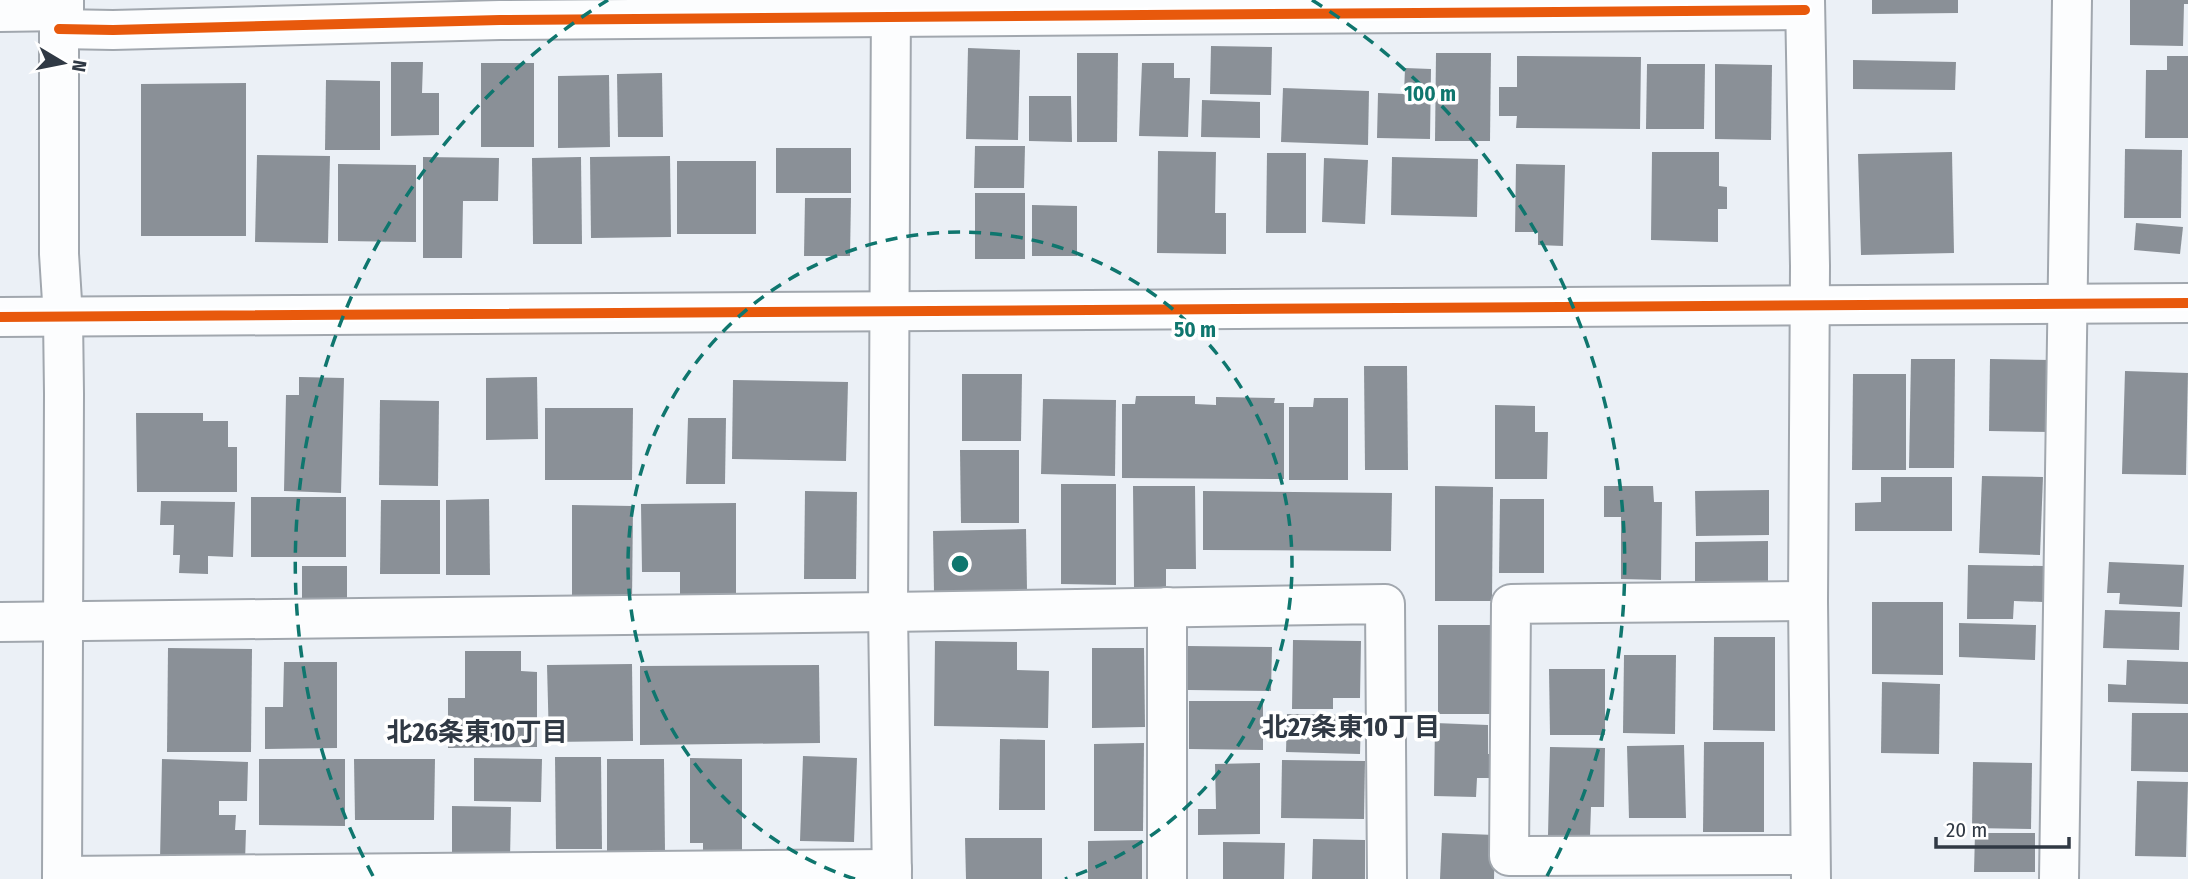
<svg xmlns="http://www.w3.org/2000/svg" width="2188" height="879" font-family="'Fira Sans Condensed','Noto Sans JP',sans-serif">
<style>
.building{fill:#8a9097}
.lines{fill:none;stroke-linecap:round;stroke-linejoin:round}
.street-casing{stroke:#a1a7ae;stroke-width:42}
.secondary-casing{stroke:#a1a7ae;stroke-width:42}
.street{stroke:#fcfdfe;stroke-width:38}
.secondary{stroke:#fcfdfe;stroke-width:38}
.cycleway-casing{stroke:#fff;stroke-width:15}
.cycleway{stroke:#e8590c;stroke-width:10}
.ring{fill:none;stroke:#0f766e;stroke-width:3.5;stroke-dasharray:12 9}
.labels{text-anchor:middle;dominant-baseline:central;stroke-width:7;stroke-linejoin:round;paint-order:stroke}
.neighbourhood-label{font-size:26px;font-weight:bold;fill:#303944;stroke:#fff}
.centre{fill:#0f766e;stroke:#fff;stroke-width:3.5}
.ring-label{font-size:21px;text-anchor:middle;font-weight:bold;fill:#0f766e;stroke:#fff;stroke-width:7;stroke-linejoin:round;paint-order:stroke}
</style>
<rect width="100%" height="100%" fill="#ebf0f6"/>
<g class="building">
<polygon points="1872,0 1958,0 1958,13 1872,14"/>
<polygon points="2130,0 2188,0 2188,4 2184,4 2183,46 2130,45"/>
<polygon points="1211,46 1272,47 1271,95 1210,94"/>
<polygon points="968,48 1020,50 1018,140 966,139"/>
<polygon points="1077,53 1118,53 1117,142 1077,142"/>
<polygon points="1436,53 1491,53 1490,141 1435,141"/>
<polygon points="1517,56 1641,57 1640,129 1516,128 1517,116 1499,116 1499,87 1517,87"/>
<polygon points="2167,56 2188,56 2188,138 2145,138 2146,70 2167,70"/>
<polygon points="1853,60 1956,62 1955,90 1853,89"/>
<polygon points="391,62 423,62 422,93 439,93 439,135 391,136"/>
<rect x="481" y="63" width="53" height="84"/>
<polygon points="1142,63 1174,63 1174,78 1190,78 1188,137 1139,136"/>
<polygon points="1647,64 1705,64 1704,129 1646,129"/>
<polygon points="1715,64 1772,65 1771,140 1715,139"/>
<polygon points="1405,68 1431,69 1430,139 1377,138 1378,93 1404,94"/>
<polygon points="662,73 663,137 618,137 617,74"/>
<polygon points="609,75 610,147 558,148 558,76"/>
<polygon points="326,80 380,81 380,150 325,150"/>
<polygon points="246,83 246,236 141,236 141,84"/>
<polygon points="1283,88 1369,91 1368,145 1281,142"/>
<polygon points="1029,96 1071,96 1072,142 1029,141"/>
<polygon points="1202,100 1260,102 1260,138 1201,137"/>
<polygon points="975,146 1025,146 1024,188 974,188"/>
<rect x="776" y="148" width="75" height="45"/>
<polygon points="2125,149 2182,150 2181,218 2124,218"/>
<polygon points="1158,151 1216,152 1215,213 1226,213 1226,254 1157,253"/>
<polygon points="1652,152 1719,152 1719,186 1727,187 1727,209 1718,209 1718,242 1651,240"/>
<polygon points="1952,152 1954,253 1861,255 1858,154"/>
<polygon points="1267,153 1306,153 1306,233 1266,233"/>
<polygon points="257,155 330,156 328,243 255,242"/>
<polygon points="670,156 671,237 591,238 590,157"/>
<polygon points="423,157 499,158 498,201 463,201 462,258 423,258"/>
<polygon points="581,157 582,244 533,244 532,158"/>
<polygon points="1392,157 1478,159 1477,217 1391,215"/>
<polygon points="1324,158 1368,160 1365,224 1322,222"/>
<rect x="677" y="161" width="79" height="73"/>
<polygon points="338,164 416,165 416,242 338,241"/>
<polygon points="1516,164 1565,165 1563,246 1538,245 1538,232 1515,232"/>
<rect x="975" y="193" width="50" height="66"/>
<polygon points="805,198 851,198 850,256 804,256"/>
<polygon points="1032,205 1077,206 1077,256 1032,256"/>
<polygon points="2136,223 2183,227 2180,254 2134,250"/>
<polygon points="1911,359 1955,359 1954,468 1909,468"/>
<polygon points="1990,359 2053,360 2052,432 1989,431"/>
<polygon points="1364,366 1407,366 1408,470 1365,470"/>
<polygon points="2125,371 2188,373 2186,475 2122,474"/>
<polygon points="962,374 1022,374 1021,441 962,441"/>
<polygon points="1853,374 1906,374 1906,470 1852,470"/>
<polygon points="299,377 344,378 341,493 284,491 286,395 299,395"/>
<polygon points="537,377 538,439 486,440 486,378"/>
<polygon points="733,380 848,382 846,461 732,459"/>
<polygon points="1136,396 1195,396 1195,404 1216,405 1216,397 1275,398 1274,403 1284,403 1284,479 1122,478 1122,404 1135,404"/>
<polygon points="1314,398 1348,398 1348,480 1289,480 1289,407 1313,407"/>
<polygon points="1043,399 1116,400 1115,476 1041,474"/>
<polygon points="380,400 439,401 438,486 379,485"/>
<polygon points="1495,405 1535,406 1535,432 1548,432 1547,479 1495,479"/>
<polygon points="545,408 633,408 632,480 545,480"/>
<polygon points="136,413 203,413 203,421 228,421 228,447 237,447 237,492 137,492"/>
<polygon points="688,418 726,418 725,484 686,484"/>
<polygon points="960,450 1019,450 1019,523 961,523"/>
<polygon points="1982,476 2043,477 2040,555 1979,553"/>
<polygon points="1881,477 1952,477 1952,531 1855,531 1855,503 1881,502"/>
<polygon points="1061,484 1116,484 1116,585 1061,584"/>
<polygon points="1133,486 1195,486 1196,569 1166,569 1166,587 1134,588"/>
<polygon points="1435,486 1493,487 1492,601 1435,601"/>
<polygon points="1604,486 1653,486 1654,502 1662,502 1661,580 1621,579 1621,517 1604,517"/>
<polygon points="1769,490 1769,535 1696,536 1695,491"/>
<polygon points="805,491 857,492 856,579 804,579"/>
<polygon points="1203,491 1392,493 1391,551 1203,550"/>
<rect x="251" y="497" width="95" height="60"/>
<polygon points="489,499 490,575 446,575 446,500"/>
<polygon points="1500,499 1544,499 1544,573 1499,573"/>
<polygon points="381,500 440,500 440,574 380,574"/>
<polygon points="161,501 235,502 233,557 208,556 208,574 179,573 180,555 173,555 174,525 160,525"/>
<polygon points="736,503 736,597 680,597 680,572 642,572 641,504"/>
<polygon points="572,505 633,506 632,603 572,602"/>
<polygon points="1026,529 1027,590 934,592 933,531"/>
<polygon points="1768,541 1768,588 1695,588 1695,542"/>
<polygon points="2109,562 2184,565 2182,607 2119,604 2120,593 2107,593"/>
<polygon points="1968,565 2043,566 2043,602 2014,601 2013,619 1967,619"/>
<rect x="302" y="566" width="45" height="35"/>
<polygon points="1872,602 1943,602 1943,675 1872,674"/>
<polygon points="2105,610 2180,612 2179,650 2103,648"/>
<polygon points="1959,623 2036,625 2035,660 1959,657"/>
<rect x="1438" y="625" width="58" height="89"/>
<polygon points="1714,637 1775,637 1775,731 1713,730"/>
<polygon points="1293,640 1361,641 1360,698 1333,698 1333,709 1292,709"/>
<polygon points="935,641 1017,642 1017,670 1049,671 1048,728 934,726"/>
<polygon points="1188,646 1272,647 1271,691 1188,690"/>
<polygon points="168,648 252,649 251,752 167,752"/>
<polygon points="1092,648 1144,648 1145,727 1092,728"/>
<polygon points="465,651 521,651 521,671 537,672 537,747 448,748 448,698 465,698"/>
<polygon points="1624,655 1676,655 1675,734 1623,733"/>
<polygon points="2127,660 2188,662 2188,704 2108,702 2108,684 2126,685"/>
<polygon points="284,662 337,662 337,748 265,749 265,707 283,707"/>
<polygon points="632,664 633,741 549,742 547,665"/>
<polygon points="819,665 820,743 640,745 640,666"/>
<polygon points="1549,669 1605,669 1605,735 1550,735"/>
<polygon points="1882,682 1940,684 1939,754 1881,753"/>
<polygon points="1189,701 1263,701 1263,750 1189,749"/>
<polygon points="2132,713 2188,713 2188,772 2131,771"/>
<polygon points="1287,714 1361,715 1360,754 1286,752"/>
<polygon points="1435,723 1488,725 1488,754 1495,754 1495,778 1477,778 1476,797 1434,796"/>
<polygon points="1000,739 1045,740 1045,810 999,810"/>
<polygon points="1704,742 1764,742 1764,832 1703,832"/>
<polygon points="1144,743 1143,831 1094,831 1094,744"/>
<polygon points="1684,745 1686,818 1629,818 1627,746"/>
<polygon points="1550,747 1605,748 1604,807 1591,807 1590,836 1548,836"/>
<polygon points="803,756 857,758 854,842 800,841"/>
<polygon points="555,757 601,757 602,849 556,849"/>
<polygon points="474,758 542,759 541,802 474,801"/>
<polygon points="690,758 742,759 742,854 703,854 703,843 690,843"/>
<polygon points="162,759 248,762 247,801 219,801 219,815 236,815 235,830 246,830 245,862 160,860"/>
<polygon points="259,759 345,759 345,826 259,825"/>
<polygon points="354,759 435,759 434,820 355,820"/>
<polygon points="607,759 664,759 665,852 607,853"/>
<polygon points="1282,760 1365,761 1364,819 1281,818"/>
<polygon points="1973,762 2032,763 2031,829 1972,828"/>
<polygon points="1260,763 1260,834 1198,835 1198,809 1216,809 1215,764"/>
<polygon points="2137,781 2188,782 2186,857 2135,856"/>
<polygon points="452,806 511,807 510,859 452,858"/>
<polygon points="1442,833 1495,835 1494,879 1440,879"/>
<polygon points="1975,833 2035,833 2035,872 1974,872"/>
<polygon points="965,838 1042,838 1042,879 966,879"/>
<polygon points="1313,839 1365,840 1365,879 1312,879"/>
<polygon points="1142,840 1142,879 1088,879 1088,841"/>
<polygon points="1223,842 1285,843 1284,879 1223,879"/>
</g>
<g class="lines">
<g class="street-casing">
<g id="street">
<polyline points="891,0 888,612 892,879"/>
<polyline points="1805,0 1810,266 1808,601 1811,879"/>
<polyline points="0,12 64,11"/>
<polyline points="59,29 113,30 500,20 1805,10"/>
<polyline points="0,317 2188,303"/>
<polyline points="1808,601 1511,604 1509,856 1810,855"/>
<polyline points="1167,607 1167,879"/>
<polyline points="0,622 888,612 1385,604 1387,879"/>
<polyline points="62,876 892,869"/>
<polyline points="2059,879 2072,0"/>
</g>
</g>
<g class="secondary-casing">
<polyline id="secondary" points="62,879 64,394 63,317 59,254 59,29 64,11 64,0"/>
</g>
<use href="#street" class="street"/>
<use href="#secondary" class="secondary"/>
<g class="cycleway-casing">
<g id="cycleway">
<polyline points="59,29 113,30 500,20 1805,10"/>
<polyline points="0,317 2188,303"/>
</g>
</g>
<use href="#cycleway" class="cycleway"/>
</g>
<g class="ring">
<path d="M855 879A332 332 0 1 1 1065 879"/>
<path d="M373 876A665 665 0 0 1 608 0M1312 0A665 665 0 0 1 1547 876"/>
</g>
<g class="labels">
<g class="neighbourhood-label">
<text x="1351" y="727">北27条東10丁目</text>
<text x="477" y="732">北26条東10丁目</text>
</g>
</g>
<circle cx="960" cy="564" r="10" class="centre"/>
<g class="ring-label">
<text x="1430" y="101">100 m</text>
<text x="1195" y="337">50 m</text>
</g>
<g transform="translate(63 63) rotate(100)" stroke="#ffffff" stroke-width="5" paint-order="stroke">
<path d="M0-5L12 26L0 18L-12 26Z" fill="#303944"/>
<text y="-10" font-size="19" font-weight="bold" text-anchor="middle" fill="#303944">N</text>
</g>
<path d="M1936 837v10h133v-10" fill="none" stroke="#303944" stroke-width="3.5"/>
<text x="1946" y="837" font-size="21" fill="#303944" stroke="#ffffff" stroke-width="5" paint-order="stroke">20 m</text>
</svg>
